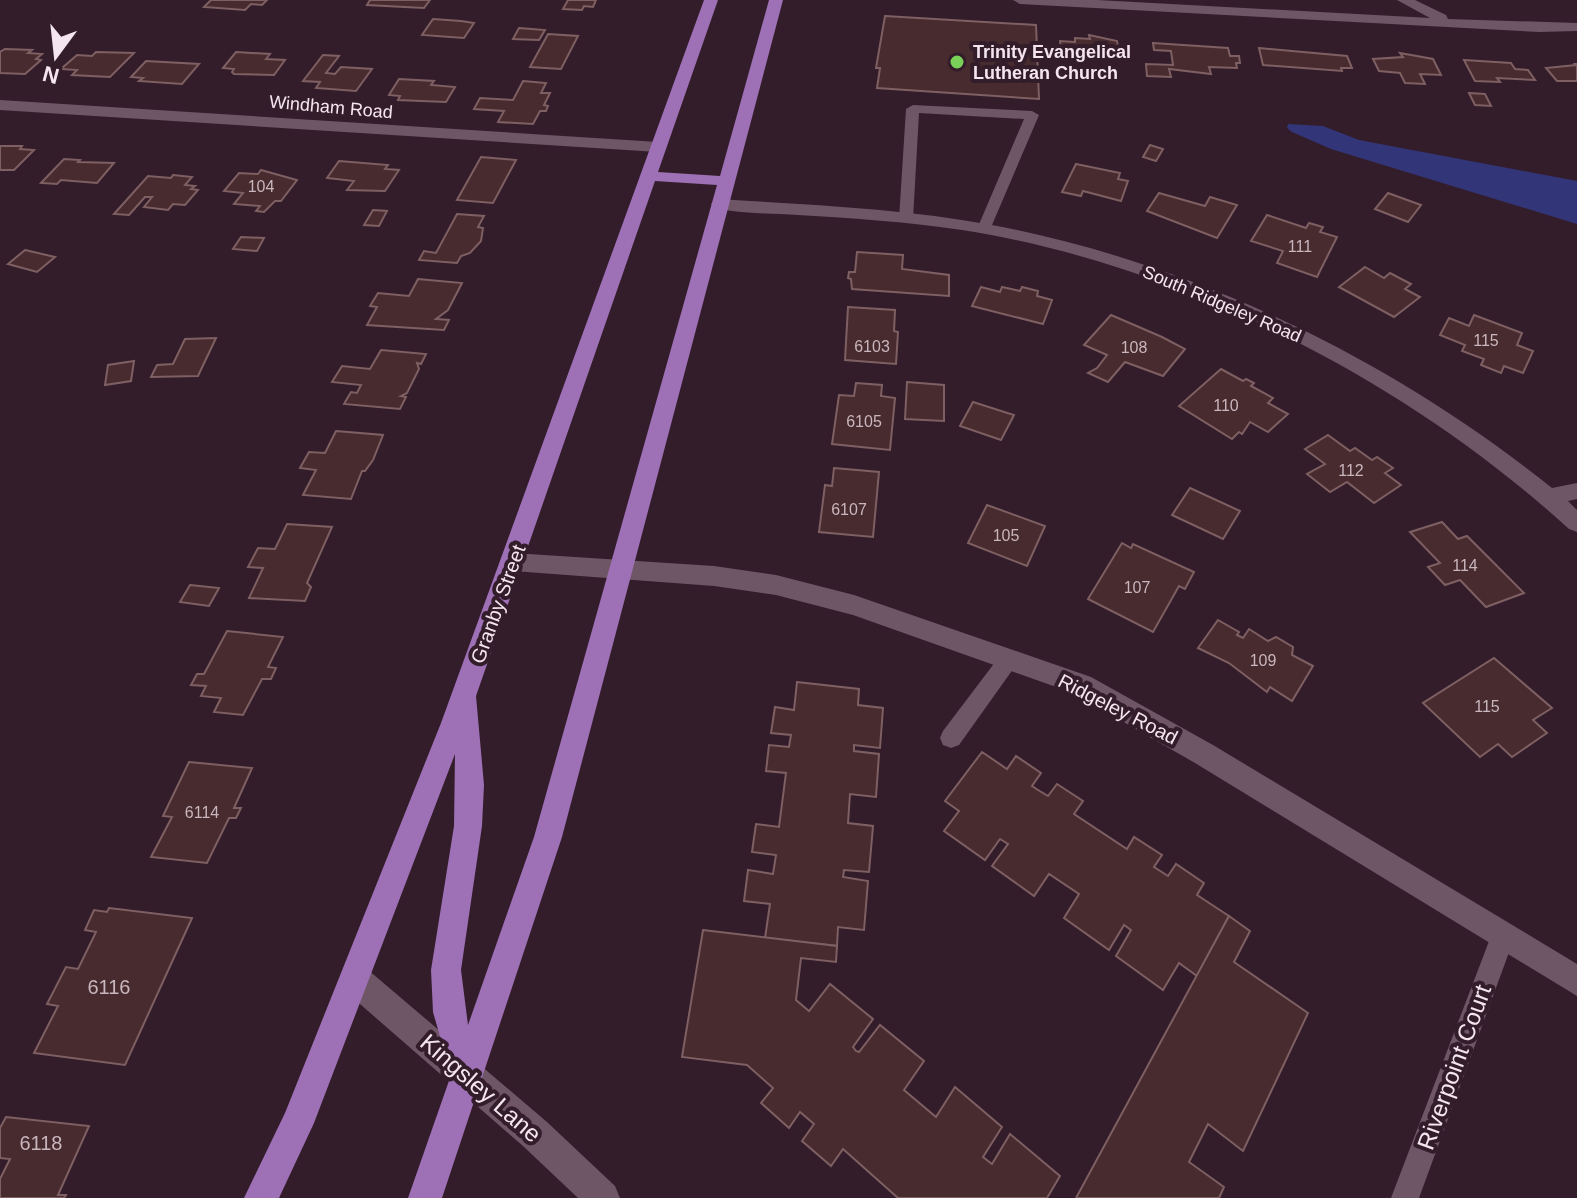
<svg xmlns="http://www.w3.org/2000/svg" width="1577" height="1198" font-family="Helvetica,sans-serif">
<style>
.water{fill:#323578}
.building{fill:#472b2e;stroke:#7e5f62;stroke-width:2}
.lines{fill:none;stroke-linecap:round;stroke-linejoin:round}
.lane{fill:#6f5666;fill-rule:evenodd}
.street{fill:#6f5666;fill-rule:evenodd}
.secondary{fill:#6f5666;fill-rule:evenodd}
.primary{fill:#9e70b5;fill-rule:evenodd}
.poi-dot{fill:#7ad157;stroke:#331d2b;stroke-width:3}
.labels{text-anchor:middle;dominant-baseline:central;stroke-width:8;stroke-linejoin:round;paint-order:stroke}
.number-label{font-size:16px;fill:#c9b6be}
.far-poi-label{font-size:18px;font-weight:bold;fill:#f4e5ee;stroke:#331d2b;text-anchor:start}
.far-street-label{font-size:18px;fill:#f4e5ee;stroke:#331d2b}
.street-label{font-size:20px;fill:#f4e5ee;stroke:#331d2b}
.near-number-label{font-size:20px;fill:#c9b6be}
.near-street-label{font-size:24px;fill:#f4e5ee;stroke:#331d2b}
</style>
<rect width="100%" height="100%" fill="#331d2b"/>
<polygon class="water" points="1288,124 1323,126 1359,140 1577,181 1577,224 1331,149 1292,132 1287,128"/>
<g class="building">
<polygon points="211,0 267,0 262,5 251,4 245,10 204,7"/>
<polygon points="370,0 430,0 424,8 367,5"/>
<polygon points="568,0 596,0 593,7 584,6 582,10 563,9"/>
<polygon points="885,16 1036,25 1039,99 877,88 880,68 876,68"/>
<polygon points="433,19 461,21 474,23 464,38 422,35"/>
<polygon points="519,28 545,30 539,40 513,39"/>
<polygon points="548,34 578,36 561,69 530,67"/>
<polygon points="1089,35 1117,41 1120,55 1061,52 1060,41 1075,42 1075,38 1090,39"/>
<polygon points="1153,43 1228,48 1230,56 1239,56 1240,63 1236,63 1237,68 1209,67 1211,74 1169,69 1171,77 1147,76 1146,64 1173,65 1171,51 1154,50"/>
<polygon points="1259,48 1347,56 1352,68 1341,68 1342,71 1263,65"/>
<polygon points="5,49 32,50 28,53 42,54 36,59 41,60 25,74 0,73 0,52"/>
<polygon points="96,52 134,53 110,77 72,75 77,70 61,69 77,55 92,56"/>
<polygon points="236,52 270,54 266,59 285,60 274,75 234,74 232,72 234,69 223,68"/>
<polygon points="1400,53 1433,59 1441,75 1420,74 1425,84 1405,83 1400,73 1379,71 1373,59 1403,57"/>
<polygon points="323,55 339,56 326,73 335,74 341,67 372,69 356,91 316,88 320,82 303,81"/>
<polygon points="1464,60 1511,63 1515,69 1528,70 1535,80 1497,78 1500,82 1475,81"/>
<polygon points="146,61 199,64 182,84 139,81 143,78 131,77"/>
<polygon points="1575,64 1577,64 1577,81 1557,81 1546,68 1576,65"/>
<polygon points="399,79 434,81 431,85 455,87 446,102 398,100 400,96 389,95"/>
<polygon points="523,81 546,83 541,93 550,93 544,105 548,106 546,111 540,111 533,124 498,122 504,111 474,109 480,98 513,100"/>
<polygon points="1469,93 1485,94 1491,106 1475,105"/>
<polygon points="1150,145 1163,149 1156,161 1143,157"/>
<polygon points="0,146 22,146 20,149 34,150 14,170 0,170"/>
<polygon points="481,157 516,160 493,203 457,200"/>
<polygon points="64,159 80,160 78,162 114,163 97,183 61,180 57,184 41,183"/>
<polygon points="339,161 388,165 385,169 399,170 385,191 347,190 354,181 327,178"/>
<polygon points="1076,164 1120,173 1118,179 1128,181 1121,201 1083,191 1081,196 1062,192"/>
<polygon points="261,170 297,180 281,201 275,201 264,212 256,211 260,206 234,204 243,193 224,191 239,173 258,174"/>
<polygon points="173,175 192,177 185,185 195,186 191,189 198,190 185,205 173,204 168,210 144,207 152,197 145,197 129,215 114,214 148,176 171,178"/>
<polygon points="1159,193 1205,206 1210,197 1237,205 1217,238 1147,211"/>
<polygon points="1388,193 1421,205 1408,222 1375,209"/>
<polygon points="373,210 387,211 379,226 364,225"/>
<polygon points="457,214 484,216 478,227 483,228 481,241 470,253 461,256 457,263 419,260 424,251 436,253"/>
<polygon points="1267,215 1306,228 1309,223 1323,227 1320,232 1337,237 1317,277 1277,263 1283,251 1251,241"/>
<polygon points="241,237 264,238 257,251 233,249"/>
<polygon points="25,250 55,257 37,272 8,264"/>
<polygon points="857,252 903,255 902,269 949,275 949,296 852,289 851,279 848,278 849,272 855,272"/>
<polygon points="1365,267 1384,278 1390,273 1411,284 1405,289 1420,297 1394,317 1339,287"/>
<polygon points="418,279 462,283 448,310 436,319 449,320 444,330 367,325 377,307 370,306 378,293 409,296"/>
<polygon points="981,287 1000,292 1002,287 1020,291 1022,287 1038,291 1037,296 1052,300 1043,324 972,306"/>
<polygon points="848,307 895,310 894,331 898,332 896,364 845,360"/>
<polygon points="1111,315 1162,337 1185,349 1163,376 1125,362 1108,382 1088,373 1097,368 1107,355 1084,345"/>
<polygon points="1474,315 1522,333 1517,345 1533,351 1523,373 1504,366 1501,373 1481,365 1484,359 1462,351 1465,345 1440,335 1449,318 1469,326"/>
<polygon points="216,338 198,376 151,377 157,365 173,364 185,339"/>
<polygon points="381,350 426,354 421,364 417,363 419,369 407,393 401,396 406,397 400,409 344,404 351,392 357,393 361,385 332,382 342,366 370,369"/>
<polygon points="134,361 131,381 105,385 108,365"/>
<polygon points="1221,369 1243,381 1246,379 1254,383 1251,386 1273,398 1268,403 1288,414 1268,432 1250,422 1242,434 1239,432 1232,439 1179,406"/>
<polygon points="907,382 944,385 944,421 905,419"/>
<polygon points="856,383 882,385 881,396 895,398 890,450 832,444 839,395 854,396"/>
<polygon points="973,402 1014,415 1001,440 960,426"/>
<polygon points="336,431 383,435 373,460 365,471 362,471 351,499 303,495 316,470 300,468 309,452 325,453"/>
<polygon points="1328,435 1350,451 1355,448 1372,460 1377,457 1393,468 1385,473 1401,485 1374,503 1347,482 1330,492 1307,474 1325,464 1305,449"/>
<polygon points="834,468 879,472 873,537 819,532 825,485 832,486"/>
<polygon points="1190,488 1240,511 1223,539 1172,515"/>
<polygon points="987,505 1045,526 1027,566 968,543"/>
<polygon points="1442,522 1458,539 1467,536 1524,593 1486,607 1460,580 1445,585 1428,567 1440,563 1410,532"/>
<polygon points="287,524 332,527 307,583 311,587 305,601 249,598 263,568 248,567 258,548 275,549"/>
<polygon points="1122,543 1131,548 1133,544 1194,572 1185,589 1179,586 1153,632 1088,599"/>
<polygon points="190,585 219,588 209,606 180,602"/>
<polygon points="1218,620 1239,632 1237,635 1243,638 1249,629 1268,641 1276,637 1293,647 1292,655 1313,666 1292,701 1270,687 1267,692 1229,663 1198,648"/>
<polygon points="227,631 283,637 268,667 276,668 271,679 262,679 243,715 214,712 221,698 201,696 206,686 191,685 197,674 204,674"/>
<polygon points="1494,658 1552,708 1533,720 1547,733 1512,757 1498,744 1480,757 1423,703"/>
<polygon points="797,682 859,689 858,705 883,708 880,748 854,745 854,751 879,754 876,797 850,794 848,823 873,826 869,872 844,870 843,877 868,881 864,930 838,927 837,946 765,938 770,904 744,901 748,870 773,874 776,855 752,852 756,824 779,827 786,773 766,771 769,745 789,747 791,735 771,733 775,707 794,710"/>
<polygon points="982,752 1007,769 1016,756 1041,773 1032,786 1038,790 1048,796 1057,784 1083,801 1074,814 1127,849 1134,837 1162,855 1154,867 1168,876 1176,864 1204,883 1197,895 1229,916 1197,976 1179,963 1163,990 1116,956 1131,930 1124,925 1109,950 1064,918 1079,894 1049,874 1034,896 992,866 1008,844 1000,839 985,860 944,831 959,811 945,801"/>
<polygon points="189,762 252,768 234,808 241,808 236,818 229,818 207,863 151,857 172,817 163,816"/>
<polygon points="109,908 192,918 125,1065 34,1053 58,1006 47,1004 66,967 78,969 96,932 85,930 94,910 107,912"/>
<polygon points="1229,916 1250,931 1234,962 1308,1013 1243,1151 1208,1124 1189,1162 1224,1187 1219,1198 1076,1198"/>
<polygon points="703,930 837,946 836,962 801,958 796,1000 809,1011 830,984 873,1019 853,1047 856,1051 859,1052 880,1025 924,1061 904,1090 936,1117 955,1087 1002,1127 983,1157 992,1164 1010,1134 1060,1176 1047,1198 898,1198 843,1149 831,1166 802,1141 814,1124 800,1112 789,1128 761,1103 773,1088 747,1065 682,1057"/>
<polygon points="6,1117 89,1126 58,1195 66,1195 64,1198 0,1198 0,1179 10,1159 0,1158 0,1128"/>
</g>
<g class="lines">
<g class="lane">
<polygon points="913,105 1032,111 1039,115 989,232 979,232 977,229 1024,119 919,113 913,219 906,223 899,219 906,109"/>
<polygon points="1009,650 1016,653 1019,659 1016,665 959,745 951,748 943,745 940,738 943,731 1002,653"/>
<polygon points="1503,924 1512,927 1515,936 1419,1198 1391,1198 1491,936 1494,927"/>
</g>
<g class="street">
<polygon points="1013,0 1097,0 1430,18 1397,0 1415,0 1446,15 1448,19 1577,23 1577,31 1539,32 1020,4"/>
<polygon points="0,100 658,142 666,147 658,152 0,110"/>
<path d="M720 199C810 205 902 208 992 225 1194 263 1391 359 1552 488L1577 483V499L1568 501 1577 510V532L1569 529C1406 380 1180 264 962 230 908 222 853 218 798 215 771 213 741 214 714 208L711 204 714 200Z"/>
<polygon points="513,553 714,566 776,575 854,595 1091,677 1213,745 1577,964 1577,996 1195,763 1073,693 853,615 776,595 714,586 513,571 505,569 501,562 505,555"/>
</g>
<polygon class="secondary" points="356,965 367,969 547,1122 615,1186 620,1198 578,1198 523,1146 345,991 341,980 345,969"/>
<path class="primary" d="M704 0H718L658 172 720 176 769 0H783L562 837 442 1198H408L451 1075 433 1012 431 970 454 826 455 754 314 1123 279 1198H244L285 1113 441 723ZM655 181 717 185 534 837 468 1025 461 970 482 826 484 785 476 696Z"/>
</g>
<circle class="poi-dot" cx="957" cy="62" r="8"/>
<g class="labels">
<g class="number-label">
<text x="261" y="186">104</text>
<text x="1300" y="246">111</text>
<text x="1486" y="340">115</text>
<text x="872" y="346">6103</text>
<text x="1134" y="347">108</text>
<text x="1226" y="405">110</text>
<text x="864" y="421">6105</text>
<text x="1351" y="470">112</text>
<text x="849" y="509">6107</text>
<text x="1006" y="535">105</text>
<text x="1465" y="565">114</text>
<text x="1137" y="587">107</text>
<text x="1263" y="660">109</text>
<text x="1487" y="706">115</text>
<text x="202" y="812">6114</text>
</g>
<g class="far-poi-label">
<text x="973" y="52">Trinity Evangelical<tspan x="973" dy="21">Lutheran Church</tspan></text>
</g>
<g class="far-street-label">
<text transform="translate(331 107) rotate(5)">Windham Road</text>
<text transform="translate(1222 304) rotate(23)">South Ridgeley Road</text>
</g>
<g class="street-label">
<text transform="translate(498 604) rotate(-70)">Granby Street</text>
<text transform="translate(1118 709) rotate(27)">Ridgeley Road</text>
</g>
<g class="near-number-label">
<text x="109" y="987">6116</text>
<text x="41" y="1143">6118</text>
</g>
<g class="near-street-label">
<text transform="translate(1454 1067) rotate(-70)">Riverpoint Court</text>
<text transform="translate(481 1088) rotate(41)">Kingsley Lane</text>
</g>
</g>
<g transform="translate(56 56) rotate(195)" stroke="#331d2b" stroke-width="6" paint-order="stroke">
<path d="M0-6L14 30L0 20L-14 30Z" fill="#f4e5ee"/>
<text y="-12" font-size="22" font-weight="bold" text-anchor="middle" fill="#f4e5ee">N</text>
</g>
</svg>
